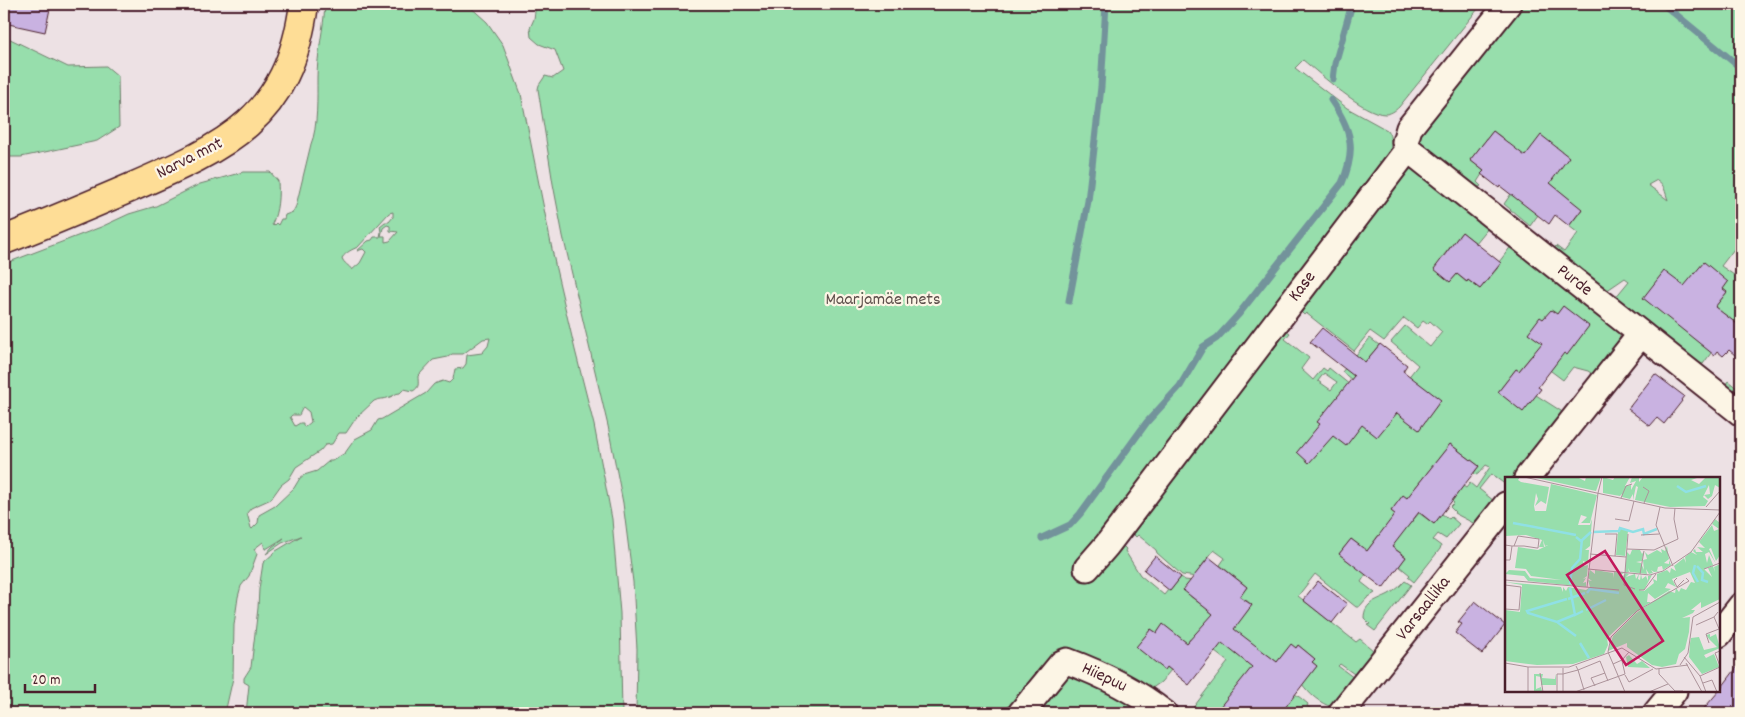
<svg xmlns="http://www.w3.org/2000/svg" width="1745" height="717" font-family="Dekko,sans-serif">
<style>
.green{fill:#97deac;stroke:#707e6c;fill-rule:evenodd}
.lines{fill:none;stroke-linecap:round;stroke-linejoin:round}
.stream{stroke:#73939b;stroke-width:7}
.building{fill:#c9b2e1;stroke:#4a1f2b}
.minor-casing{stroke:#4a1f2b;stroke-width:29}
.major-casing{stroke:#4a1f2b;stroke-width:31}
.minor{stroke:#fcf5e5;stroke-width:25}
.major{stroke:#fedd96;stroke-width:28}
.labels{text-anchor:middle;dominant-baseline:central;stroke-width:4.5;stroke-linejoin:round;paint-order:stroke}
.street-label{font-size:18px;fill:#4a1f2b;stroke:#fcf5e5}
.park-label{font-size:18px;fill:#5d4f4b;stroke:#fcf5e5}
.inset-river{fill:none;stroke:#8fe0e5;stroke-width:2.5}
.inset-road{fill:none;stroke:#ac939a;stroke-width:1}
.view{fill:#c2185b;fill-opacity:0.15;stroke:#c2185b;stroke-width:2.5}
.inset-edge{fill:none;stroke:#4a1f2b;stroke-width:2.5}
</style>
<rect width="100%" height="100%" fill="#ede1e4"/>
<filter id="ink" filterUnits="userSpaceOnUse"><feTurbulence type="fractalNoise" baseFrequency=".02" numOctaves="2"/><feDisplacementMap in="SourceGraphic" scale="10" xChannelSelector="R" yChannelSelector="G"/><feConvolveMatrix kernelMatrix="1 2 1 2 8 2 1 2 1" color-interpolation-filters="sRGB"/></filter>
<g filter="url(#ink)">
<g class="green">
<path d="M325 4H467L487 22 503 45 521 94 556 269 575 350 594 425 612 519 614 544 620 613 622 713H246L249 685 244 682V678L251 667 258 608 259 589 263 563 276 551 301 536 282 543 266 554 272 547 284 538 266 549H265L263 542 254 549 257 554 249 576 241 586 238 597 234 625 233 678 225 713H4V264L101 227 129 214 156 206 200 184 243 172H270L278 181C279 196 278 211 272 224L273 226 276 223 278 225 281 219H284L285 215 293 212 296 206 311 144C318 128 317 96 317 78 317 53 324 28 325 4ZM393 212V217L389 222H385L380 226 381 232 380 237H374L372 240 368 241 357 251 363 249 366 252 360 263 352 270C349 265 344 264 342 258 346 252 353 249 358 247L389 213ZM387 225 390 226V231L398 232 390 241 385 242V236H381L383 228ZM490 338 488 346 482 353 467 355 466 364 463 368 455 369 453 379 449 383 443 381 434 384 426 393 382 419 378 420 372 430 355 439 345 453 332 461H329L317 471 304 475 300 478 294 488 275 506 259 515 258 523 252 529 251 528 247 513 251 508 271 499 281 485 289 479 296 467 320 451 325 445 332 444 339 433H346L356 418 374 401C379 398 384 400 390 397 394 396 395 393 400 393L404 389 413 391C420 387 418 384 418 376L433 360 448 357 452 354H463L483 339ZM303 407 309 412 311 422 305 427 303 426V423H300L295 426 290 417 292 415H299Z"/>
<path d="M536 4H1482L1399 107C1395 111 1390 114 1385 114 1364 114 1320 74 1303 60L1295 68 1347 108 1387 130C1392 137 1391 146 1390 154L1117 545 1123 546 1126 549 1125 551 1140 575 1164 595 1168 590 1170 591 1181 577 1185 580 1201 582 1190 596 1221 620 1247 587 1220 565 1225 558 1214 550 1203 564 1197 577 1182 575 1157 553 1156 550 1138 535 1136 537 1132 533 1130 528 1280 326 1290 333 1285 339 1309 358 1301 369 1313 380 1323 368 1327 371 1329 368 1382 411 1418 365 1391 342 1405 326 1430 347 1442 332 1430 321 1427 324 1423 321 1417 328 1404 318 1384 341 1370 331 1354 351 1306 313 1304 315 1299 310 1408 168 1413 167 1489 227 1476 243 1462 232 1440 260 1441 261 1435 269 1450 282 1457 274 1466 282 1468 280 1480 289 1501 264 1499 262 1512 245 1618 330 1620 336 1619 342 1594 375 1588 371 1573 367 1563 380 1531 356 1519 371 1516 369 1498 392 1536 395 1561 411 1563 414 1516 478H1506V485L1491 474 1479 489 1494 501 1477 525 1454 513 1455 512 1450 507 1454 503 1452 501 1463 486 1466 488 1470 483 1476 488 1490 467 1486 465 1478 474 1476 475 1474 473 1479 466 1450 444 1407 498 1403 496 1391 511 1409 525 1419 513 1434 524 1442 514 1449 519 1451 517 1459 524 1446 539 1438 534 1433 540 1441 546 1440 549 1414 582 1408 577 1410 575 1399 566 1406 557 1378 536 1367 551 1351 539 1339 554 1366 574 1361 582 1375 593 1367 598 1359 607H1356L1315 574 1298 596 1356 642 1360 639 1374 651V656L1357 676 1340 664 1338 666 1354 678 1332 707C1321 704 1309 694 1302 684L1317 666 1312 662 1315 659 1298 645 1296 648 1291 645 1277 662 1257 647 1246 662C1265 678 1289 687 1308 704L1307 706 1317 713H1281L1253 689 1219 709 1224 713H1189L1228 662 1215 652 1211 656 1190 639 1187 643 1163 625 1157 633 1151 629 1137 647 1171 670 1161 682 1148 691 1077 656 1012 713H636L637 649 633 582 623 503 608 426 563 236 553 184 538 89 539 85 545 76 553 78 563 71 555 50 539 44 531 37 530 28 534 19ZM1324 373 1337 382 1331 390 1318 381ZM1246 600 1252 605 1228 635 1234 614Z"/>
<path d="M1522 4H1741V255L1734 249 1721 266 1734 275 1741 266V327L1715 307 1727 292 1710 279 1711 353 1703 364 1695 362 1615 298 1629 281 1625 278 1606 291 1553 250 1556 246 1564 252 1578 233 1569 226 1582 210 1550 183 1543 170 1538 215 1530 226 1504 204 1513 191 1504 139 1493 131 1470 160 1484 171 1477 182 1481 186 1475 189 1420 144 1419 137 1422 131ZM1657 180C1665 185 1665 192 1668 200L1648 185Z"/>
<polygon points="4,36 68,67 106,66 118,76 119,127 97,141 21,157 4,157"/>
<polygon points="1370,338 1379,345 1360,368 1361,387 1342,372"/>
<polygon points="1728,381 1738,389 1741,384 1741,399 1725,385"/>
<path d="M1405 581 1411 585 1375 631 1367 625 1370 624 1364 618C1364 602 1378 600 1389 594 1395 591 1400 586 1405 581Z"/>
<polygon points="1067,670 1147,707 1141,713 1030,713"/>
</g>
<g class="lines">
<g class="stream">
<polyline points="1663,4 1741,68"/>
<polyline points="1333,79 1335,64 1352,4"/>
<polyline points="1069,301 1088,201 1101,87 1106,4"/>
<path d="M1042 538 1070 525 1080 514 1147 422 1180 386 1203 347 1217 338 1238 315 1342 183C1357 149 1351 129 1331 100"/>
</g>
</g>
<g class="building">
<polygon points="4,4 51,4 45,32 4,23"/>
<polygon points="1493,131 1525,156 1541,135 1569,157 1550,183 1582,209 1569,226 1555,215 1549,224 1500,186 1499,188 1481,174 1484,171 1470,160"/>
<polygon points="1462,232 1501,263 1480,289 1468,280 1467,282 1457,274 1450,282 1434,269"/>
<polygon points="1704,262 1728,282 1723,289 1727,292 1715,307 1741,327 1741,360 1729,350 1723,356 1717,351 1714,355 1643,298 1664,271 1684,286"/>
<polygon points="1563,306 1589,326 1567,355 1564,353 1538,387 1541,389 1523,412 1498,392 1516,369 1519,371 1542,343 1528,333 1540,317 1543,319 1551,310 1557,314"/>
<polygon points="1322,328 1365,362 1380,344 1407,365 1403,371 1441,400 1419,430 1397,413 1377,437 1362,425 1346,446 1333,436 1309,463 1297,452 1320,424 1317,422 1354,376 1310,342"/>
<polygon points="1655,374 1684,396 1681,400 1682,401 1664,424 1657,418 1650,426 1628,409"/>
<polygon points="1450,444 1479,466 1434,524 1419,512 1392,547 1406,557 1383,588 1339,554 1351,539 1367,551 1395,514 1391,511 1403,495 1407,498"/>
<polygon points="1155,556 1181,577 1170,591 1144,570"/>
<polygon points="1209,557 1247,587 1240,597 1252,605 1234,629 1277,662 1291,644 1296,648 1298,645 1315,659 1312,662 1317,666 1281,713 1215,713 1252,667 1222,643 1189,685 1167,667 1165,670 1136,647 1151,629 1157,633 1163,624 1187,643 1213,614 1183,590"/>
<polygon points="1318,581 1347,604 1332,623 1303,600"/>
<polygon points="1475,601 1505,625 1482,654 1455,633 1462,624 1458,622"/>
<polygon points="1741,662 1741,713 1700,713 1719,691"/>
</g>
<g class="lines">
<g class="minor-casing">
<g id="minor">
<polyline points="1408,149 1741,413"/>
<polyline points="1527,478 1641,334"/>
<polyline points="1087,568 1107,545 1408,149 1405,142 1409,128 1508,4"/>
<polyline points="1719,634 1741,606"/>
<path d="M1021 713 1062 663 1067 661C1102 674 1135 690 1164 713"/>
<polyline points="1341,713 1506,505"/>
<polyline points="1656,713 1674,691"/>
</g>
</g>
<g class="major-casing">
<path id="major" d="M4 240C46 224 88 206 130 188 227 146 289 119 304 4"/>
</g>
<use href="#minor" class="minor"/>
<use href="#major" class="major"/>
</g>
</g>
<g class="labels">
<g class="street-label">
<text transform="translate(190 159) rotate(-27)">Narva mnt</text>
<text transform="translate(1574 281) rotate(38)">Purde</text>
<text transform="translate(1303 287) rotate(-53)">Kase</text>
<text transform="translate(1424 609) rotate(-52)">Varsaallika</text>
<text transform="translate(1104 678) rotate(25)">Hiiepuu</text>
</g>
<g class="park-label">
<text x="883" y="300">Maarjamäe mets</text>
</g>
</g>
<g transform="translate(1505 477)">
<rect width="215" height="215" fill="#ede1e4"/>
<path d="M0 0H15L13 3 16 5 44 10 41 27 36 24 30 29 33 22 31 16 29 29 30 34H41L46 7 92 18 85 46H76L82 40 76 38 73 48H85L87 42 85 69 80 73H84L83 86 78 84 79 89 83 88 82 99 78 102 81 101 78 106 81 105V110L23 104 19 99 0 97 4 93 20 94 25 101 57 103 26 99 21 92 10 91 13 70 33 73 43 68 40 69 38 63 39 70H34L37 63 21 58 0 59ZM27 0H72L80 4 81 0H96L91 14ZM98 0 108 3 110 0H125L120 9 126 8V13L131 4 125 6 127 0H134V5L138 0H195L186 3 194 7 201 0H215V11L210 8 207 19 203 22 199 18 205 17 204 8 198 20 203 24 200 29 165 30 130 23 133 10 131 9 128 23V17L125 22 117 20V17L115 19 98 16ZM210 42 215 46V78L211 84 206 71 204 72 211 87 204 75 200 77 202 86 204 78 208 88 199 92 207 100 203 91 208 89 210 95 209 90 215 87V122L192 133 196 131V125L186 133H190L188 136 177 141 185 140 184 155 180 172 174 177 171 187 157 190 147 188 122 170V166L103 174 108 159 131 136 164 114 170 116 171 111 174 115 176 111 181 113 186 105 190 106 185 95 167 102 171 110 163 106 160 111 166 112 150 122 143 116 142 125H146L128 137 102 161 103 168 99 177 68 187 32 188 0 184V133L15 135 17 108 0 105 56 110 58 115V110L61 114 63 110 81 113 85 110 83 103 87 104 83 101 85 93 90 97V93L108 96V101L109 95 119 96 115 98 116 101 121 96 124 97 121 100 130 97 131 102 134 97 133 102 135 103 136 97 137 102 141 99 143 104V99L147 98 139 113H134L139 114 149 106 148 102 152 104V97L162 93 165 96 166 91 171 94 169 89 179 81 181 86 180 80 186 75 192 78 188 74 190 72 191 75H198L192 70 200 71 194 65 207 48 209 54 214 52 207 47ZM117 51 123 54 120 79 111 78 113 54ZM162 69 164 82 159 86 164 87V83L166 88 158 93 157 89 153 90 152 94H157L149 95 146 93 148 96 144 97 141 92 142 97 125 95 123 91 124 95H120L122 75 125 78 127 73H135L137 77 139 74 137 84 131 85 136 86 139 93 138 83 142 82 140 75 143 78 152 73 157 76 156 72 160 74ZM205 157V160L211 157 215 171 199 178 201 181 209 177 214 190 197 197 184 180 185 166 186 161 194 160 199 173 212 170 204 162 201 158ZM124 178 132 187 137 184 145 191 123 190 121 180ZM29 197H38L37 201 50 202 51 197V208H36V200L31 199V212L36 210 37 214H29Z" fill="#97deac"/>
<path class="inset-river" d="M172 9 181 15 201 9M8 46 71 58M88 55 114 54 115 51 128 55 138 52 139 57 152 52M71 60 76 64 86 55M190 88 188 96 193 105M192 89 198 96 197 103 203 105M65 107 67 91 75 82 77 62M65 111 70 138 78 134M82 116 85 112 114 116M62 122 22 134 23 136 52 145 69 138M63 122 80 116M81 133 101 123M52 145 71 159M75 166 84 181"/>
<path class="inset-road" d="M19 0 160 31 215 33M138 10 144 14 139 26M93 16 97 0M116 21 121 9 127 7M155 30 151 48 168 89M201 30 215 14M110 42 124 44 129 24M100 57H112L110 79M123 57 119 108 130 112M136 58 154 57M0 68 7 69H19L32 71H33L34 62 13 59 9 69M122 72 149 73 173 62 169 42 170 31M85 77 121 80M0 83H5L7 69M83 92 145 98 158 94 186 75 215 35M199 92 215 86M135 97 139 74M172 101 169 104 172 110 179 103M0 103 114 113M0 108 16 110 14 133 0 132M82 110 93 16M134 113H139L151 97M213 135 209 140 215 154M191 148 209 140M204 166 201 157 214 152M215 174 210 176 215 189M179 180 195 199 201 215M0 186 23 190H64L117 171 151 192 183 188M181 186 197 215M108 187 117 183 124 175M175 188 183 176 188 140 215 125M58 191V197L73 193 71 189M154 192V197L170 214H178M35 196 38 215M120 198 124 205 148 192M195 199 215 190M198 206 207 203 212 215M90 209 86 201 100 196M79 213 73 193 95 184 103 204M23 215V190M52 215V197H58V215M70 215 120 197 117 184M120 215 103 175 106 160 132 134 184 104 181 101M144 215 163 207"/>
<path class="view" d="M100 74 158 164 121 188 62 98Z"/>
<rect width="215" height="215" class="inset-edge"/>
</g>
<rect width="1745" height="717" fill="none" stroke="#fcf5e5" stroke-width="20"/>
<rect x="10" y="10" width="1725" height="697" fill="none" stroke="#4a1f2b" stroke-width="2" filter="url(#ink)"/>
<path d="M25 684v8h70v-8" fill="none" stroke="#4a1f2b" stroke-width="2.5"/>
<text x="32" y="684" font-size="15" fill="#4a1f2b" stroke="#fcf5e5" stroke-width="4" paint-order="stroke">20 m</text>
</svg>
